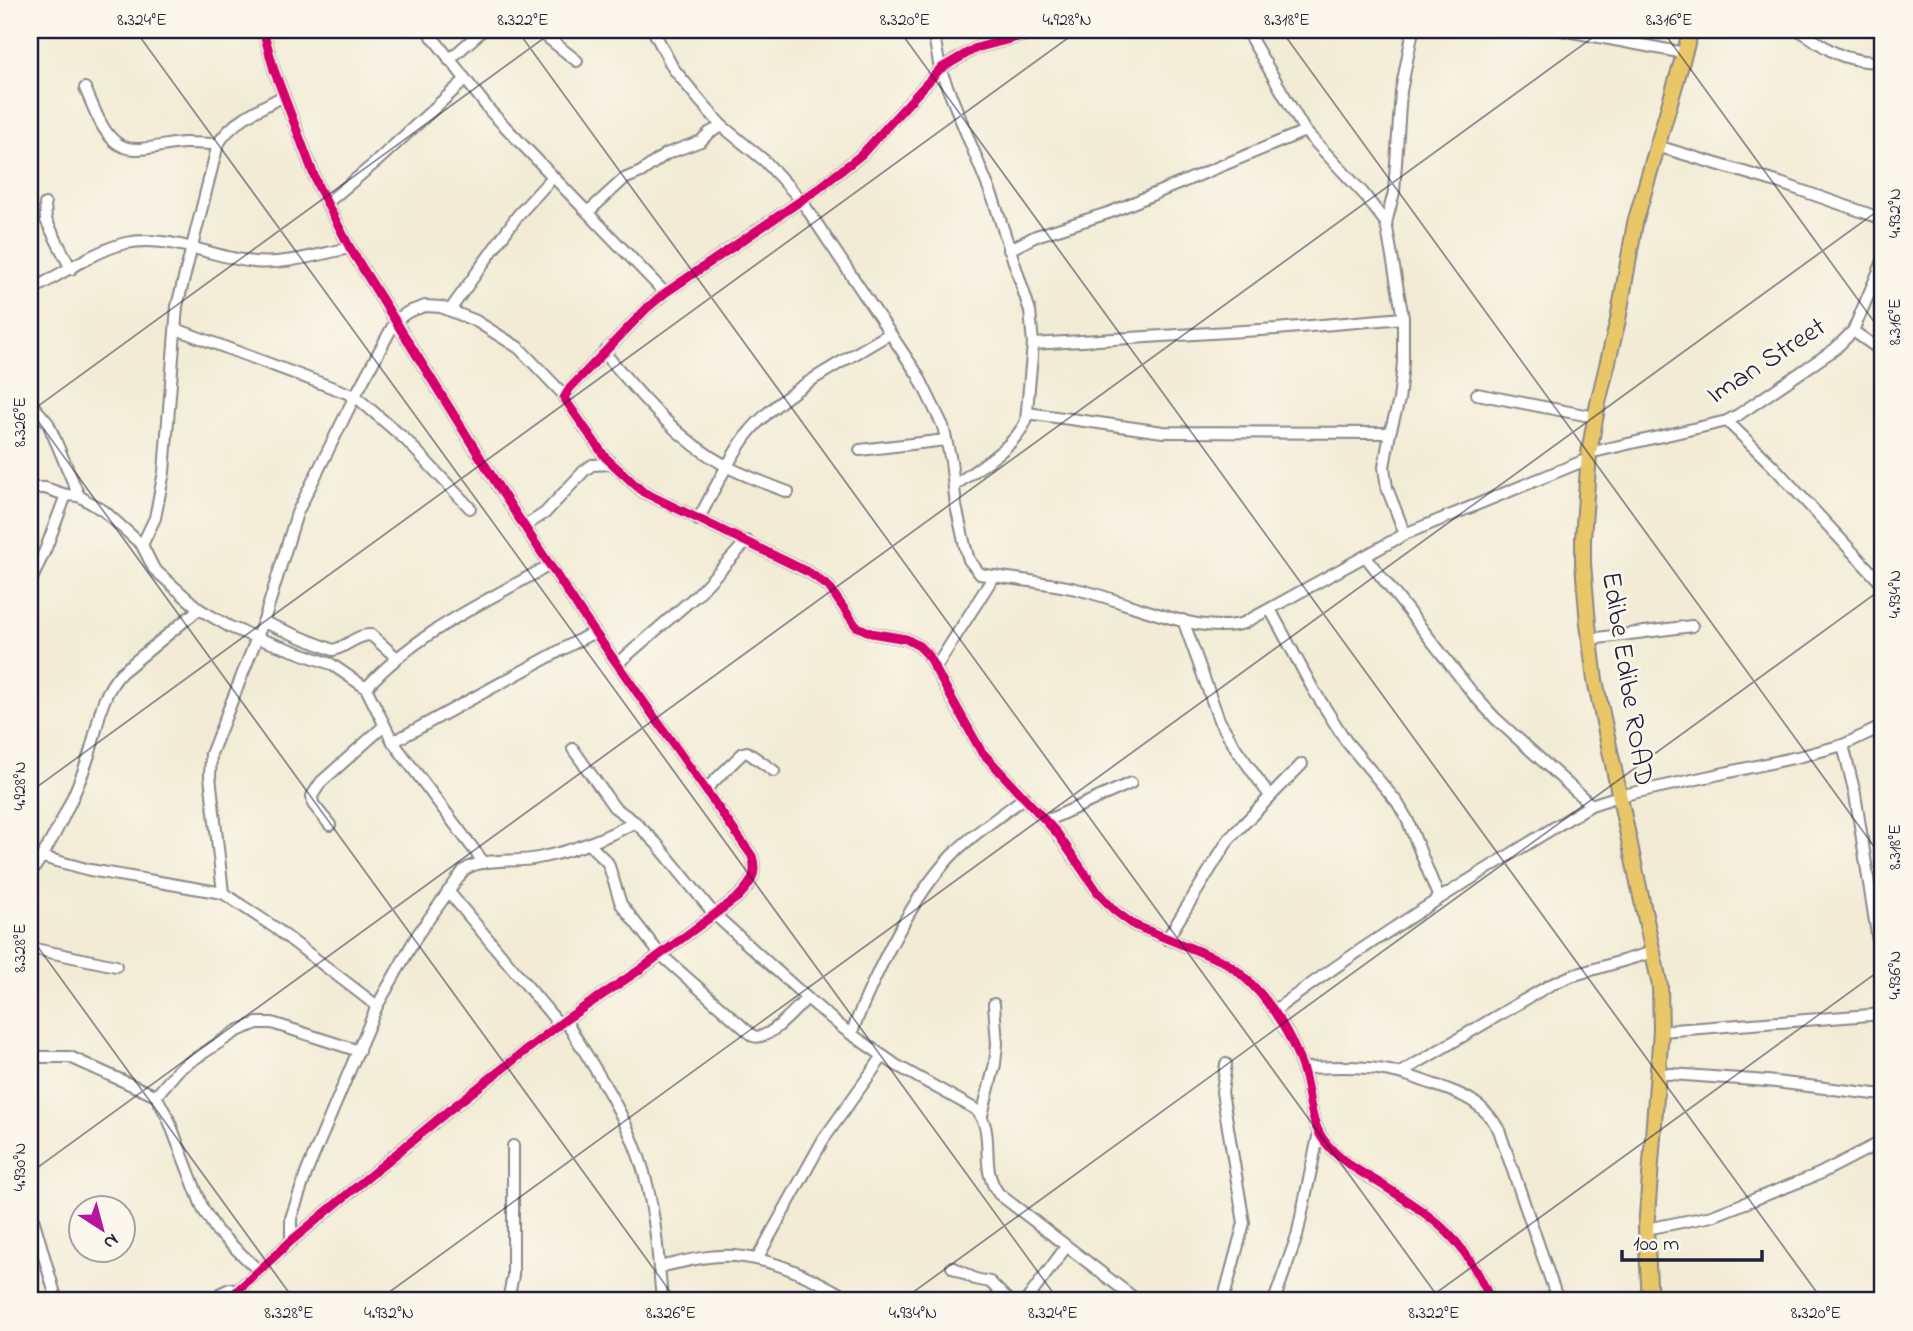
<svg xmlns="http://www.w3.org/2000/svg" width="1913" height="1331" font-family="'Indie Flower',sans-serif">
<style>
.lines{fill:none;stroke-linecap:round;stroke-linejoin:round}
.minor-casing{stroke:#8a8788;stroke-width:14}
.major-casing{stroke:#8a8788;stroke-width:18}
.minor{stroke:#fff;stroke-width:10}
.major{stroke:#e9c769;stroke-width:14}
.cycleway-casing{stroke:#fbf7ec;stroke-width:13}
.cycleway{stroke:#d6006c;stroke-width:9}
.ticks{fill:none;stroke:#22223b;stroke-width:2;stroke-opacity:0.45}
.labels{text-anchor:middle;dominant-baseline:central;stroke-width:5;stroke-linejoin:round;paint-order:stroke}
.street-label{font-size:28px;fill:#22223b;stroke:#fbf7ec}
.neatline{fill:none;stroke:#22223b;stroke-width:2.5}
.ticks-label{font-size:18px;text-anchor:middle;fill:#22223b}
</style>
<rect width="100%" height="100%" fill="#fbf7ec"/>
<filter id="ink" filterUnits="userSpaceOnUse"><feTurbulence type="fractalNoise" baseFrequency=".0143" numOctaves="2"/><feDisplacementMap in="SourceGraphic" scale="14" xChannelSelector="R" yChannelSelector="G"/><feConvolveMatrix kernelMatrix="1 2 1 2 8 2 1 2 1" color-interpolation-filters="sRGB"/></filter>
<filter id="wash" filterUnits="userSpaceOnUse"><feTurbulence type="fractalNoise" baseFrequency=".00686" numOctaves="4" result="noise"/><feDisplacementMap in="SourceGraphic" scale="28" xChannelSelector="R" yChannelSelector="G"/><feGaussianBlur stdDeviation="1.57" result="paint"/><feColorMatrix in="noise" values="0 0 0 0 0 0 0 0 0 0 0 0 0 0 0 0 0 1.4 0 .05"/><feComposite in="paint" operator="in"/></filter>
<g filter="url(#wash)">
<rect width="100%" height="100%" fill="#f2ecd6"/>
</g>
<g filter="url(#ink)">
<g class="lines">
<g class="minor-casing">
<g id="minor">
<polyline points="427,30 491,112 665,293"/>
<polyline points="538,30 577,61"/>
<path d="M653 30 673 68 701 102 722 126 765 161 801 200 918 375 943 426 951 461 956 506 965 546 969 560 980 574C1012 579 1044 582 1076 589 1123 599 1198 637 1244 623L1405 534 1588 459"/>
<path d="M933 30 940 69 994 201 1030 311 1033 344 1026 421C1013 449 978 467 954 486"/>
<path d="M1044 30 976 48 940 69 861 155 818 189 665 293 647 308 570 388 564 398 605 457 643 492 810 573 829 587 856 626 871 633 906 639 919 646 927 654 981 751 1057 833 1099 894 1115 911 1134 925 1225 962C1261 986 1288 1026 1302 1067 1311 1092 1308 1122 1326 1143 1341 1162 1361 1172 1381 1184 1437 1220 1464 1237 1491 1301"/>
<polyline points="1246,30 1305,131 1363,193 1386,223 1403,318 1403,363 1399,400 1390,433 1384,467 1387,488 1405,534"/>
<polyline points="1562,30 1684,53"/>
<path d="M1797 30C1808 34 1814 41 1825 47 1841 58 1864 62 1883 62"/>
<polyline points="449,60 483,30"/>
<path d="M85 88C94 107 103 139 124 147 139 153 168 143 185 143 196 143 207 144 218 144"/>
<polyline points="1657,146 1780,183 1883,219"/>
<polyline points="327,203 376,162 465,80"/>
<polyline points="45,204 46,220 71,269"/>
<polyline points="588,212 624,179 641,172 666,154 701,141 709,133 722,126"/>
<polyline points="1386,223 1394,192 1401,91 1413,30"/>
<polyline points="1009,250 1036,236 1111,212 1305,131"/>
<path d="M30 291C56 277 98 249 126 243 169 234 212 257 254 262 285 265 319 254 350 248"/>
<polyline points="450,310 518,215 552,178"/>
<polyline points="176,329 355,396 407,441 470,508"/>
<polyline points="1853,331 1883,352"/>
<polyline points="1033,344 1276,329 1403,318"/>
<path d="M604 352C640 395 677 440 728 467 747 477 768 484 788 492"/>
<polyline points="1477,394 1595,417"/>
<polyline points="30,402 48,423 79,496"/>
<polyline points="1027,413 1163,432 1390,433"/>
<polyline points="1727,421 1773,466 1883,585"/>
<polyline points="860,450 946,440"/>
<polyline points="1589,453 1727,421 1738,415 1835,349 1853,331 1883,261"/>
<polyline points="30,488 45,488 66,495 79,496 104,511 142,545 154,569 199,609 230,627 257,638 331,664 366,688 393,742 484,863"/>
<path d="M698 520C713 492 727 462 746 436 779 393 843 362 889 334"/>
<polyline points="525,526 545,513 584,471 592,465 611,464"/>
<path d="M142 545 155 518 164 472 177 306 218 144C233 120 259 109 284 96"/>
<polyline points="1365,556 1474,695 1495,718 1591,805"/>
<polyline points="30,583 46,548 66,495"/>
<polyline points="1270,609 1313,689 1346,741 1397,802 1407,819 1439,898"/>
<polyline points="1183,620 1219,720 1237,750 1270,796"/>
<path d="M263 622 333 650C347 647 357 634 371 635L397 658"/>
<polyline points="1590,639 1692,626"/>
<polyline points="617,664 698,594 747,541"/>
<polyline points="936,667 994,576"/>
<path d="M366 688C415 633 487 601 550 565"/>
<polyline points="393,742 594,632"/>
<polyline points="1843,745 1855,794 1883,973"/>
<path d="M573 749 614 807 635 822 657 844 714 914 807 998 844 1029 896 1065 975 1109C998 1131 977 1167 999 1194L1138 1301"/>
<polyline points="706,789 743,753 747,752 774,771"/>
<polyline points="1046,821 1131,783"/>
<polyline points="330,825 313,804 312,796 321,782 384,726"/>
<path d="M589 844 608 863 621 904 659 953 753 1036C769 1042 795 1009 807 998"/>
<polyline points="42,857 90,870 223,893 274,927 377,1006"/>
<path d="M30 874C52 844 76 794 88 758 100 725 97 700 121 673L199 609"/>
<polyline points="448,891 559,1024"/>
<polyline points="223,893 210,776 211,754 265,617 297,513 355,396 396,320 408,312 425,306 441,307 476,321 519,348 564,395"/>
<polyline points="1167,939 1229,839 1302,764"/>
<polyline points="30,948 116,966"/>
<path d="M1274 1011C1375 936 1483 871 1591 805L1619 796 1802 756 1843 745 1883 726"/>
<path d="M565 1020C592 1064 622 1108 639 1157 655 1202 658 1254 662 1301"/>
<polyline points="1661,1031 1883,1014"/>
<path d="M851 1034C875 974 910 897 956 851 977 831 1002 815 1025 797"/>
<polyline points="30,1057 70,1057 156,1096 168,1118 203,1209 217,1231 258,1270"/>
<path d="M1303 1068C1335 1067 1368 1065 1399 1073 1411 1076 1423 1081 1435 1085 1463 1094 1484 1103 1499 1130L1558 1301"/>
<polyline points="1400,1073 1550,985 1571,976 1653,952"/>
<polyline points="1658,1073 1767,1081 1883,1095"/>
<polyline points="156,1096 179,1069 237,1031 257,1023 272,1023 359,1051"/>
<polyline points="982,1115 995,1064 997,1044 994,1004"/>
<polyline points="30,1208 57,1301"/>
<polyline points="1646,1229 1712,1216 1819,1174 1883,1141"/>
<path d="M291 1241V1218L307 1171 377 1006 418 934 464 870C482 857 516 863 538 858 573 851 604 839 635 822"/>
<polyline points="757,1259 823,1140 883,1056"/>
<path d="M659 1267C683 1262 709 1254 735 1256 775 1259 818 1280 852 1301"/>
<polyline points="952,1267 975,1279 990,1282 1009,1301"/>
<path d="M237 1291 291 1241 448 1111 565 1020 638 971 738 897C751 884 758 874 752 856L582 614 503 494 350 248 318 186 274 70 263 30"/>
<polyline points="218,1301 221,1293 230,1289 239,1293 242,1301"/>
<polyline points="508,1301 513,1275 513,1146"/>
<polyline points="1026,1301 1066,1247"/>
<polyline points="1223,1301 1244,1223 1222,1092 1226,1064"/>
<polyline points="1274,1301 1297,1236 1319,1132"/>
</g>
</g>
<g class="major-casing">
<polyline id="major" points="1650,1301 1646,1229 1661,1031 1660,986 1595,680 1588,624 1583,563 1583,539 1589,453 1598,403 1618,320 1635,223 1691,30"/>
</g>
<use href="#minor" class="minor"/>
<use href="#major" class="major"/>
<g class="cycleway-casing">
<g id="cycleway">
<path d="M1044 30 976 48 940 69 861 155 818 189 665 293 647 308 570 388 564 398 605 457 643 492 810 573 829 587 856 626 871 633 906 639 919 646 927 654 981 751 1057 833 1099 894 1115 911 1134 925 1225 962C1261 986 1288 1026 1302 1067 1311 1092 1308 1122 1326 1143 1341 1162 1361 1172 1381 1184 1437 1220 1464 1237 1491 1301"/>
<path d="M237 1291 291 1241 448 1111 565 1020 638 971 738 897C751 884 758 874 752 856L582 614 503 494 350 248 318 186 274 70 263 30"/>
</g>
</g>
<use href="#cycleway" class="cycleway"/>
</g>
</g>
<path class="ticks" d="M135 30 1059 1301M517 30 1441 1301M899 30 1823 1301M1281 30 1883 859M1662 30 1883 334M30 31 31 30M30 410 677 1301M30 412 555 30M30 792 1079 30M30 936 295 1301M30 1173 1603 30M377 1301 1883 207M901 1301 1883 588M1425 1301 1883 968"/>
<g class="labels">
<g class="street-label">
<text transform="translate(1767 362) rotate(-33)">Iman Street</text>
<text transform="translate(1626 679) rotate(81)">Edibe Edibe ROAD</text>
</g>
</g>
<rect width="1913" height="1331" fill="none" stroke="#fbf7ec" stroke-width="77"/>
<g transform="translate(102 1229) rotate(144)"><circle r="33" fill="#fbf7ec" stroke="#a4a2a5" stroke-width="2"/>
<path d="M0-5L12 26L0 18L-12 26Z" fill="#b5179e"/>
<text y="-10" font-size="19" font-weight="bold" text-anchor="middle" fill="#22223b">N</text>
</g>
<path d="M1622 1250v10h140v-10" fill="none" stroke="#22223b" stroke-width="3.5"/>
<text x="1633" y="1250" font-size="21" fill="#22223b" stroke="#fbf7ec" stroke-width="5" paint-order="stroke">100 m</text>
<rect x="38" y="38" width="1836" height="1254" class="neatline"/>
<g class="ticks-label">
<text x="142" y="25">8.324°E</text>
<text x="523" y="25">8.322°E</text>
<text x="905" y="25">8.320°E</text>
<text x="1067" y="25">4.928°N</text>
<text x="1287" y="25">8.318°E</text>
<text x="1669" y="25">8.316°E</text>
<text transform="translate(1894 213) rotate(-90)" y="6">4.932°N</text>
<text transform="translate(1894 322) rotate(-90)" y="6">8.316°E</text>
<text transform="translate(19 422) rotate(-90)" y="6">8.326°E</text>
<text transform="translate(1894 594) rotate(-90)" y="6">4.934°N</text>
<text transform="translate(19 786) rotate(-90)" y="6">4.928°N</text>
<text transform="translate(1894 847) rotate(-90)" y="6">8.318°E</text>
<text transform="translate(19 948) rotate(-90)" y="6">8.328°E</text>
<text transform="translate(1894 975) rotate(-90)" y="6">4.936°N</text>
<text transform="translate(19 1167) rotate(-90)" y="6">4.930°N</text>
<text x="289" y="1318">8.328°E</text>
<text x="389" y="1318">4.932°N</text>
<text x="671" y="1318">8.326°E</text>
<text x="913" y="1318">4.934°N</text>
<text x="1053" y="1318">8.324°E</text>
<text x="1434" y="1318">8.322°E</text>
<text x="1816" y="1318">8.320°E</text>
</g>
</svg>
